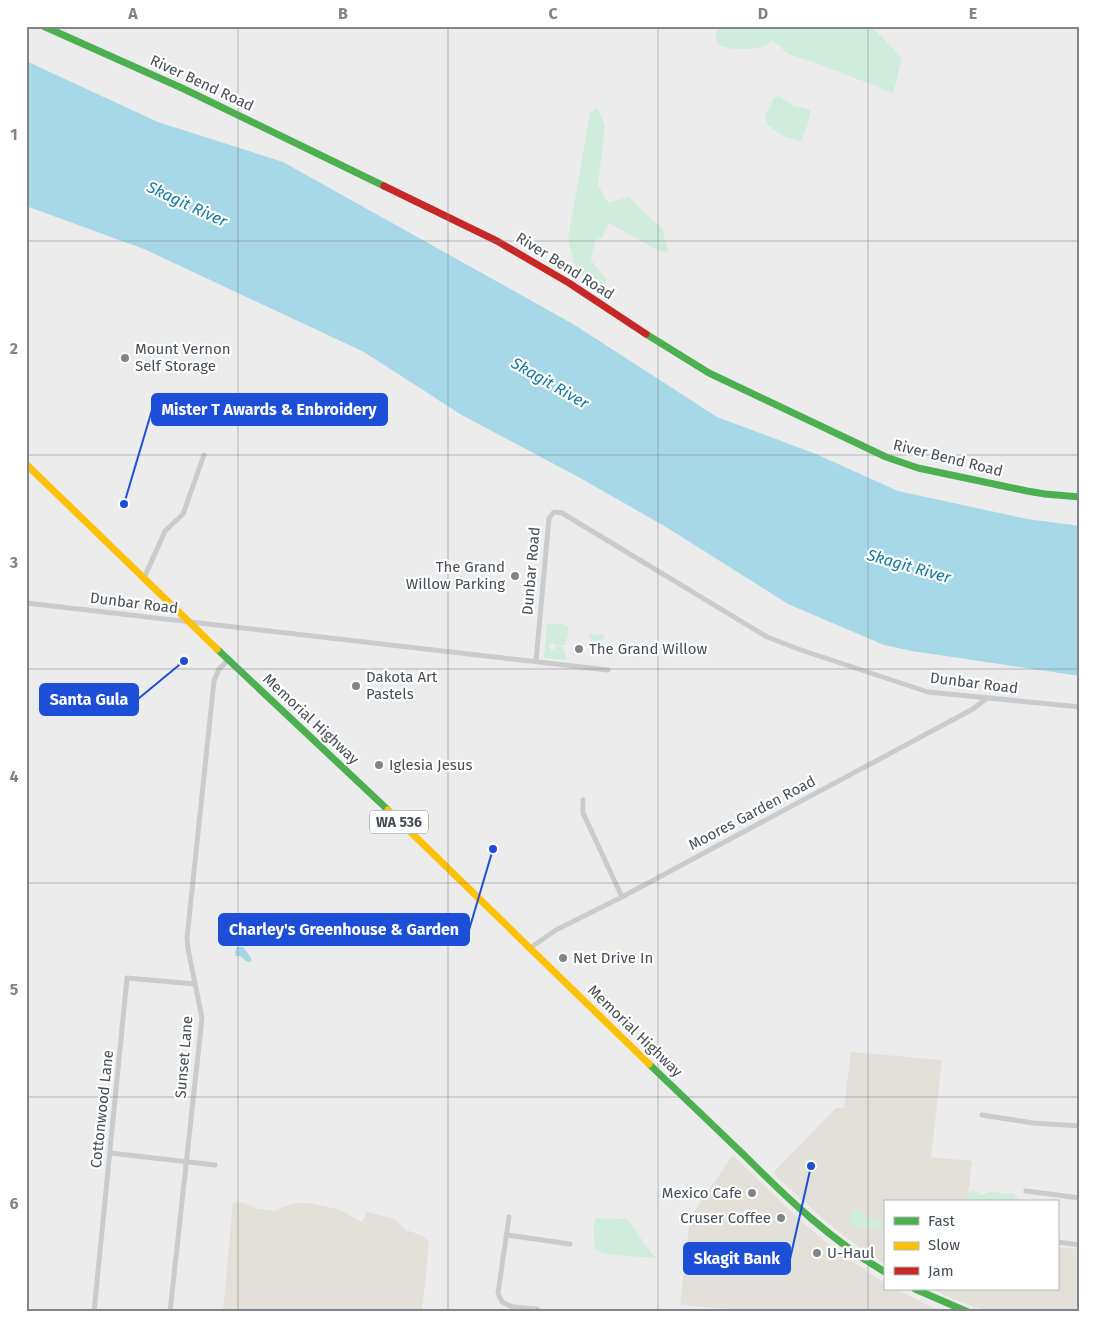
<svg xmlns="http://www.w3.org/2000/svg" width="1106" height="1338" font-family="'Fira Sans',sans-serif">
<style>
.commercial{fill:#e2e0d9}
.green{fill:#d0ecdc}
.water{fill:#a6d8e8}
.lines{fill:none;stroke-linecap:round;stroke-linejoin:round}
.street{stroke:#c9cbcd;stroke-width:5}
.fast{stroke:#4caf50;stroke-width:7}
.slow{stroke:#ffc107;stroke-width:7}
.jam{stroke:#c62828;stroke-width:7}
.grid{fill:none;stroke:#80858c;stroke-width:1;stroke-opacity:0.55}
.poi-dot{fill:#80858c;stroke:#fff;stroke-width:2}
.labels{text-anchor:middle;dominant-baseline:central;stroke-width:4.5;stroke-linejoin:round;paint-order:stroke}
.shield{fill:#fff;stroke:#7d838a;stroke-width:1}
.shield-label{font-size:14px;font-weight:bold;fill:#454e58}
.street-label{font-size:15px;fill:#454e58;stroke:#fff}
.poi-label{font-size:15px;fill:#454e58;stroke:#fff;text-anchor:start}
.water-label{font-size:16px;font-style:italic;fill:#117b9e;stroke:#fff}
.leader{fill:none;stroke:#1d4ed8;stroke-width:2}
.callout-dot{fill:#1d4ed8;stroke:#fff;stroke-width:2}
.callout{fill:#1d4ed8;stroke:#1d4ed8;stroke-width:2}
.callout-label{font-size:16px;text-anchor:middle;font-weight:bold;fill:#fff}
.neatline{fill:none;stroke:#80858c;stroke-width:2}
.grid-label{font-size:16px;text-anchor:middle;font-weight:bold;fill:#80858c}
</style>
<rect width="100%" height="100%" fill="#edecec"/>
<g class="commercial">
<polygon points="851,1052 942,1060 931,1157 972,1161 967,1202 885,1202 885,1264 873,1257 830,1225 773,1173 836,1108 844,1108"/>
<polygon points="733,1155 799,1219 834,1249 885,1283 885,1289 897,1289 929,1306 945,1312 766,1312 680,1305 690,1217"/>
<polygon points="233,1202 245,1203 258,1209 275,1211 283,1207 295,1203 308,1203 338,1209 362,1222 367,1212 395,1219 406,1230 421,1235 429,1242 422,1312 223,1312"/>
<polygon points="1057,1247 1080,1249 1080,1312 988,1312 953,1299 933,1289 1057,1289"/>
</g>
<g class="green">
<path d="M718 26H871L902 58 893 93 819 64 788 54 772 40C769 43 766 46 762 47 753 49 723 52 717 42 715 37 717 31 718 26Z"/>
<polygon points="779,96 794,106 811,110 806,130 800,142 781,135 768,125 765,117 774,98"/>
<polygon points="597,107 605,125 598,185 608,203 629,197 646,214 662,228 668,251 661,252 609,223 602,238 595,240 591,260 606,279 606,284 595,283 583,276 574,262 568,239 590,113"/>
<polygon points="547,624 565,624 565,626 568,626 568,636 564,645 557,646 553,643 550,644 549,647 551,650 554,650 555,647 563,647 567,658 566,660 544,658"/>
<polygon points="589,634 604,635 602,648 590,647 591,637 589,636"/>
<polygon points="971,1191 978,1192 981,1195 993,1191 1005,1194 1012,1193 1016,1196 1019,1202 967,1202 968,1193"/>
<polygon points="858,1209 865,1214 867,1219 880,1220 885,1223 885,1229 852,1227 849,1220 852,1210"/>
<polygon points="596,1218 627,1219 655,1258 603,1254 595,1248 593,1229"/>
</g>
<g class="water">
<polygon points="26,61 158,122 283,162 573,324 717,417 816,454 898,491 1027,519 1080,526 1080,676 912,651 884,645 788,604 666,527 582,479 460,414 364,352 144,249 26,206"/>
<path d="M237 947H243C246 951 251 956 252 961L249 962 246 961 240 956H236L235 952Z"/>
</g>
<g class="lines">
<g class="street">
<polyline points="144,578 165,531 183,514 204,455"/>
<polyline points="26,603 608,670"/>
<polyline points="536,661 549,518 554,512 562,513 767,637 801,650 928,692 1080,707"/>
<polyline points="583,800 583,813 622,897"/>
<polyline points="530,948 556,930 622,897 973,709 986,699"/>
<polyline points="982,1115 1033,1123 1080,1126"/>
<polyline points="110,1153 215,1165"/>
<polyline points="1026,1191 1080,1198"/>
<polyline points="509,1217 498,1293 502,1302 513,1307 537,1309 540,1312"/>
<polyline points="507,1235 570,1244"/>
<polyline points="1057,1242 1080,1245"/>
<polyline points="94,1312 127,978 195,984"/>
<polyline points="170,1312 202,1018 188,949 187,938 214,681 219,669 228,660"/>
</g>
<g class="fast">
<polyline points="43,26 184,89 384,186"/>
<polyline points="646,334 709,373 886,457 918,468 1027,491 1045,494 1080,497"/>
<polyline points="217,649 388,810"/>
<path d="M649 1064C681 1095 713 1125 745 1156 788 1199 832 1241 885 1272"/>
<polyline points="915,1289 968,1312"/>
</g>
<g class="slow">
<polyline points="26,464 217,649"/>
<polyline points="388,810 649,1064"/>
</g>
<polyline class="jam" points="384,186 497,241 569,283 646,334"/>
</g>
<path class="grid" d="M238 26V1312M448 26V1312M658 26V1312M868 26V1312M26 241H1080M26 455H1080M26 669H1080M26 883H1080M26 1097H1080"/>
<g class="poi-dot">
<circle cx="125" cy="358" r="5"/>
<circle cx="515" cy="576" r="5"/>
<circle cx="579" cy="649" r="5"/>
<circle cx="356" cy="686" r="5"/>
<circle cx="379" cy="765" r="5"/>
<circle cx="563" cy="958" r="5"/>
<circle cx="752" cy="1193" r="5"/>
<circle cx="781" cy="1218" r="5"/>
<circle cx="817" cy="1253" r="5"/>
</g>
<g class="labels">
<rect class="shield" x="370" y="810.5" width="58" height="23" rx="4"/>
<g class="shield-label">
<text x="399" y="822">WA 536</text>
</g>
<g class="street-label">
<text transform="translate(202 83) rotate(25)">River Bend Road</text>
<text transform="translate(565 266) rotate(32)">River Bend Road</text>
<text transform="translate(948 458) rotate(14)">River Bend Road</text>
<text transform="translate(531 571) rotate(-85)">Dunbar Road</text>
<text transform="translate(134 603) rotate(7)">Dunbar Road</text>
<text transform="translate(974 683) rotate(7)">Dunbar Road</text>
<text transform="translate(311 719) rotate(43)">Memorial Highway</text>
<text transform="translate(752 813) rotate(-28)">Moores Garden Road</text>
<text transform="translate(635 1031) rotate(44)">Memorial Highway</text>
<text transform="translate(184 1057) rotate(-85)">Sunset Lane</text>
<text transform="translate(102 1109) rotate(-84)">Cottonwood Lane</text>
</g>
<g class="poi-label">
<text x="135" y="349">Mount Vernon<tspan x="135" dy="17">Self Storage</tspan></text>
<text x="505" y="567" text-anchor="end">The Grand<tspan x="505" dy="17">Willow Parking</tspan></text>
<text x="589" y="649">The Grand Willow</text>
<text x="366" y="677">Dakota Art<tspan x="366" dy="17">Pastels</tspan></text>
<text x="389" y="765">Iglesia Jesus</text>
<text x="573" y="958">Net Drive In</text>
<text x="742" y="1193" text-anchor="end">Mexico Cafe</text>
<text x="771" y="1218" text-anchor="end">Cruser Coffee</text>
<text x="827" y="1253">U-Haul</text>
</g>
<g class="water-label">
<text transform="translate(187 204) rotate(25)">Skagit River</text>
<text transform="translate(550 383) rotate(30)">Skagit River</text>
<text transform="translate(909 566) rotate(16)">Skagit River</text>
</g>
</g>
<path class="leader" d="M124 504L152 410M184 661L138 699M493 849L469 930M811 1166L790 1259"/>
<g class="callout-dot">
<circle cx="124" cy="504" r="5"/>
<circle cx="184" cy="661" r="5"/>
<circle cx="493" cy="849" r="5"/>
<circle cx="811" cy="1166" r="5"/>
</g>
<g class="callout">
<rect x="152" y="394" width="235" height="31" rx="5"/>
<rect x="40" y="684" width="98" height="31" rx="5"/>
<rect x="219" y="914" width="250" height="31" rx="5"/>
<rect x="684" y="1243" width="106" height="31" rx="5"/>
</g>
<g class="callout-label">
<text x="269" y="415">Mister T Awards &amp; Enbroidery</text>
<text x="89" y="705">Santa Gula</text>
<text x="344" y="935">Charley's Greenhouse &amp; Garden</text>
<text x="737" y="1264">Skagit Bank</text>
</g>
<rect width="1106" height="1338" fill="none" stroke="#ffffff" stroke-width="55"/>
<rect x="884" y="1200" width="175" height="90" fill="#ffffff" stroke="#b5b8bc"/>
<rect x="894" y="1217" width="25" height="8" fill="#4caf50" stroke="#b5b8bc"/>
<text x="928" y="1226" font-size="15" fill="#454e58">Fast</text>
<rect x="894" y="1242" width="25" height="8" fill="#ffc107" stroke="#b5b8bc"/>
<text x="928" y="1250" font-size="15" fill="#454e58">Slow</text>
<rect x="894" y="1267" width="25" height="8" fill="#c62828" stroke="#b5b8bc"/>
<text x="928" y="1276" font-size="15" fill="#454e58">Jam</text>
<rect x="28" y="28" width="1050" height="1282" class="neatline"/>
<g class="grid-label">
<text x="133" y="19">A</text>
<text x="343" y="19">B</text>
<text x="553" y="19">C</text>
<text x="763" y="19">D</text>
<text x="973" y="19">E</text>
<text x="14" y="140">1</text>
<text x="14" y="354">2</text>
<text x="14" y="568">3</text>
<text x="14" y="782">4</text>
<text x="14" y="995">5</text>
<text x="14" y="1209">6</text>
</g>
</svg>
